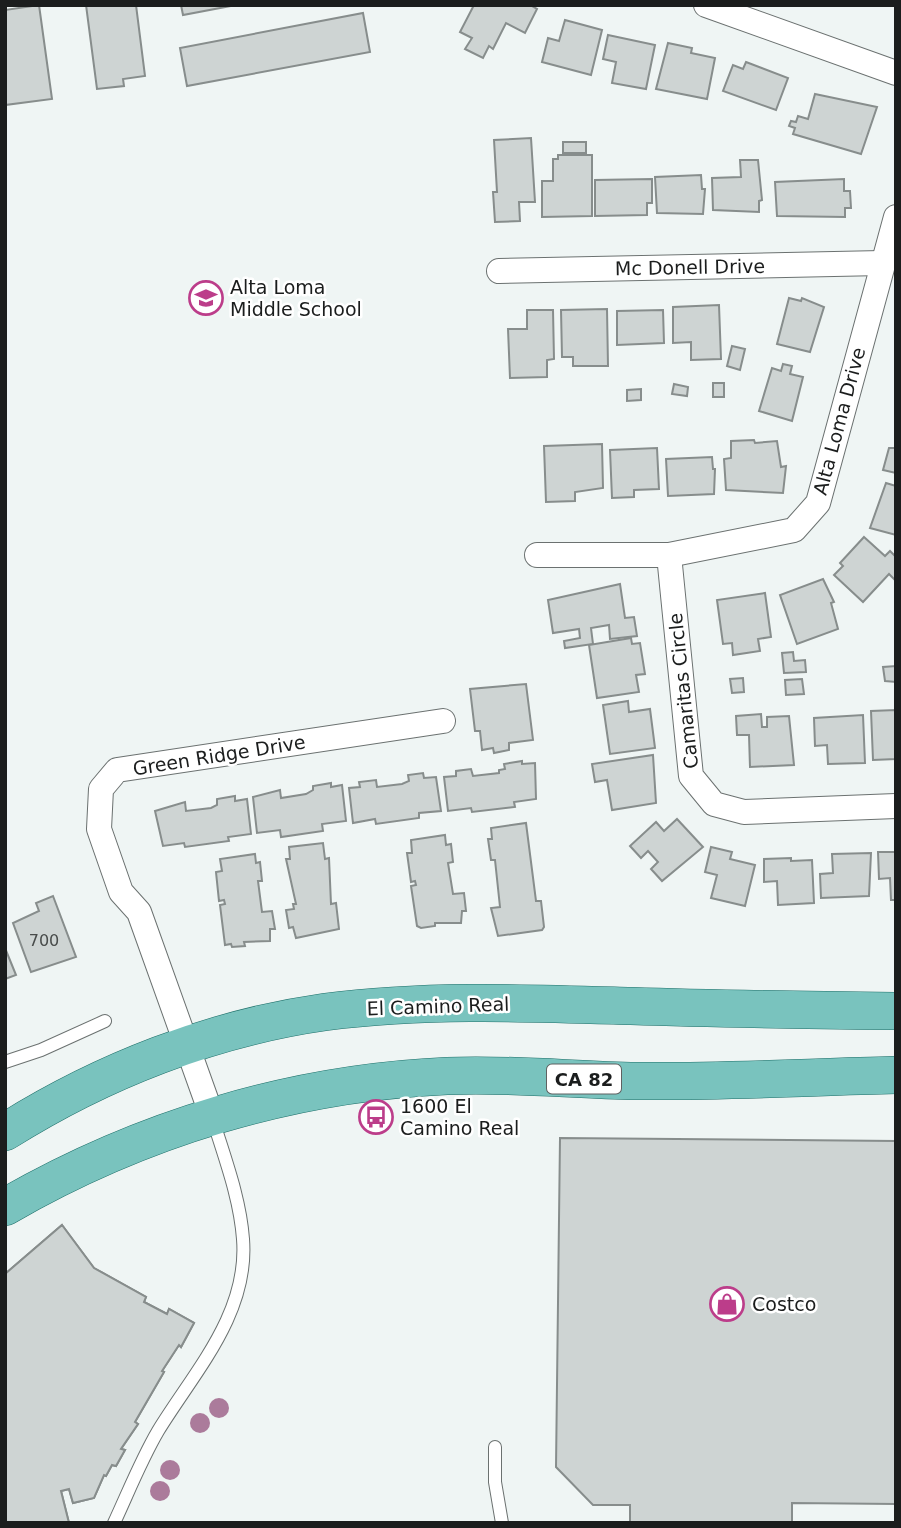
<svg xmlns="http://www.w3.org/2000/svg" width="901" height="1528" font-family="'DejaVu Sans',sans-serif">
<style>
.building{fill:#ced4d3;stroke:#878d8c;stroke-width:2}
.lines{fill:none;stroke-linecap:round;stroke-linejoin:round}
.lane-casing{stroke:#6b7170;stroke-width:14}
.street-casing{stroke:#6b7170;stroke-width:26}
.primary-casing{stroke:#1e6f69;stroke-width:38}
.lane{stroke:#fff;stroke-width:12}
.street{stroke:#fff;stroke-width:24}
.primary{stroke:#79c3be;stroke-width:37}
.tree{fill:#ab7b9b}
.labels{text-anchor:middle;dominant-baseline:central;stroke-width:5;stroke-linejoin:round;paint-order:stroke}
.number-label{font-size:16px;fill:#484b4a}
.shield{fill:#fff;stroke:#5f6161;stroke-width:2}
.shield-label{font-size:18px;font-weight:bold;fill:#1b1d1d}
.street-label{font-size:19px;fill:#1b1d1d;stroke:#fff}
.poi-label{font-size:19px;fill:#1b1d1d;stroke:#fff;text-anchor:start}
</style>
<rect width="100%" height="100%" fill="#eff5f4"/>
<g class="building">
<polygon points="39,5 52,99 5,105 5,10"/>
<polygon points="86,5 136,5 145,76 123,79 124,86 97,89"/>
<polygon points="181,5 236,5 183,15"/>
<polygon points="474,5 530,5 537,9 525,33 506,23 493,49 489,46 483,58 465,49 472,38 460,32"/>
<polygon points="363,13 370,52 187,86 180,48"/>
<polygon points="565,20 602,30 591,75 542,62 548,38 559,41"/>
<polygon points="608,35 655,45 646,89 612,83 616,62 603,59"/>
<polygon points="668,43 692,48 691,53 715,58 707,99 656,89"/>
<polygon points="746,62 788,78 776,110 723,91 733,65 743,69"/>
<polygon points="815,94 877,107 861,154 793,134 795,128 789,126 791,121 796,122 798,116 808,119"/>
<polygon points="531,138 535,202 519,202 520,221 495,222 493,192 497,192 494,140"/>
<rect x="563" y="142" width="23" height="11"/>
<polygon points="558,155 592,155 592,216 542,217 542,181 553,181 553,159 558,159"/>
<polygon points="740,160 758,160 762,200 759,201 759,212 713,210 712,178 741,177"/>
<polygon points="701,175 702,189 705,189 703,214 657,213 655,177"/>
<polygon points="652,179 652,203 647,203 647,215 595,216 595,180"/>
<polygon points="844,179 844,191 850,191 851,208 845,208 845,217 777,216 775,182"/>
<polygon points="789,298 801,301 802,298 824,307 810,352 777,344"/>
<polygon points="719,305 721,359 691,360 691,342 673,343 673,307"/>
<polygon points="607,309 608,366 573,366 573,357 562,357 561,310"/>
<polygon points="527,310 553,310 554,359 547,360 547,377 510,378 508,329 527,329"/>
<polygon points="663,310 664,343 617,345 617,311"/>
<polygon points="732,346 745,349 740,370 727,366"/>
<polygon points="783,364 792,366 790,374 803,377 792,421 759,411 772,368 781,371"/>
<rect x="713" y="383" width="11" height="14"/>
<polygon points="674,384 688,387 687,396 672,394"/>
<polygon points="641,389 641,400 627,401 627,390"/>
<polygon points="754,440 755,443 777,441 781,467 786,466 783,493 726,490 724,459 731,458 731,441"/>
<polygon points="602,444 603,488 575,492 575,501 546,502 544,446"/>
<polygon points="657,448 659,489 634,490 634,497 612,498 610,450"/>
<polygon points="889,448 896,448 896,473 883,470"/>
<polygon points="712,457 713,469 715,469 714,494 668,496 666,459"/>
<polygon points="886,483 896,486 896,535 870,528"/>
<polygon points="864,537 885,556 890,551 896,557 896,581 889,574 863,602 834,575 843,566 840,563"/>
<polygon points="823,579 834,602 831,603 838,629 797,644 780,595"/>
<polygon points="620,584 625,618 634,617 637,636 610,639 609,625 591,628 593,644 565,648 564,641 580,638 579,629 553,633 548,600"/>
<polygon points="765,593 771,637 758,639 760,651 733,655 732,643 723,644 717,600"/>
<polygon points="631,638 632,644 640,643 645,674 636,675 639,692 597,698 589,645"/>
<polygon points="793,652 794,661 805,660 806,672 784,673 782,653"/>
<polygon points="896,666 896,682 885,681 883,667"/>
<polygon points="743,678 744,692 732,693 730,679"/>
<polygon points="802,679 804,694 786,695 785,680"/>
<polygon points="526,684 533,740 509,743 509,750 494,753 493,748 482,750 480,731 475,731 470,689"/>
<polygon points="628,701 629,712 650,709 655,748 610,754 603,705"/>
<polygon points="896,710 896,759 873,760 871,711"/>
<polygon points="761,714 762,727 767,727 767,717 789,716 794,765 750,767 749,735 737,735 736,716"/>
<polygon points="863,715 865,763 828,764 827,745 815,746 814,718"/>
<polygon points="653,755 656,803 612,810 607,780 595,782 592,764"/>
<polygon points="522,761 522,764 535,763 536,799 514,802 515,807 472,812 471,808 448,811 444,777 456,776 456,771 471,769 473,776 499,773 499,770 505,769 504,764"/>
<polygon points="423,773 424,778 436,777 441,811 419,813 419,818 376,824 375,819 353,823 349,788 360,787 359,782 376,780 377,787 402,784 409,781 408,775"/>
<polygon points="331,783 331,787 342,785 346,821 322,824 323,831 281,837 280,830 257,833 253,797 280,790 281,798 306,794 313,790 313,786"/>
<polygon points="235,796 235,801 247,799 251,834 228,837 229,841 185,847 184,843 163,846 155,811 185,802 186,811 211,808 217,805 217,799"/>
<polygon points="677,819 703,847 662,881 651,869 658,862 648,851 641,858 630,846 656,822 664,831"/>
<polygon points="526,823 536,901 541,901 544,927 542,930 498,936 491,908 500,907 495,860 491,860 488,839 492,839 491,828"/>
<polygon points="445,835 446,845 451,844 453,862 448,863 453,894 464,893 466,911 462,911 461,923 435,923 435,926 421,928 417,926 411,886 416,885 415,881 411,882 407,853 412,853 411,840"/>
<polygon points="323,843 325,859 329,858 331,904 336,903 339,929 296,938 293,927 289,928 286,910 294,909 293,904 296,904 286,859 290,859 289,847"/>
<polygon points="711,847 732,852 730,859 755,865 745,906 711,898 717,875 705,872"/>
<polygon points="878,852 896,852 896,900 891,900 890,878 879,879"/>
<polygon points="871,853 869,896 821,898 820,874 833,873 832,854"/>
<polygon points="255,854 256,863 260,862 262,881 258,881 262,912 272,911 275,929 270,929 270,941 244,942 245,946 232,947 231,944 225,945 220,905 225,904 224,900 219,901 216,872 222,871 220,859"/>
<polygon points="791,858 791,861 812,860 814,903 778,905 777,881 764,882 764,859"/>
<polygon points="53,896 76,957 31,972 13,923 39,911 36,903"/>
<polygon points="5,948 16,975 5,979"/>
<polygon points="560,1138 896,1141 896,1504 792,1503 792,1523 630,1523 630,1505 593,1505 556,1467"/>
<polygon points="62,1225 94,1268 146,1297 144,1302 167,1314 169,1309 194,1323 181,1347 179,1345 162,1371 164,1372 135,1422 138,1424 121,1449 125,1450 116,1466 112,1465 106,1476 104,1475 94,1498 73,1503 69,1489 61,1491 69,1523 5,1523 5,1481 64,1470 62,1458 5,1469 6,1428 58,1421 83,1435 116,1373 42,1320 49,1311 35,1300 7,1321 26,1347 5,1366 5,1274"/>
<polygon points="62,1225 94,1268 146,1297 144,1302 167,1314 169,1309 194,1323 181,1347 179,1345 162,1371 164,1372 135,1422 138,1424 121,1449 125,1450 116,1466 112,1465 106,1476 104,1475 94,1498 73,1503 69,1489 61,1491 69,1523 5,1523 5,1274"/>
</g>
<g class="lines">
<g class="lane-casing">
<g id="lane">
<polyline points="5,1062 41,1050 105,1021"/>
<polyline points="495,1447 495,1482 502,1523"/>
<path d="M114 1523C128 1493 141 1460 158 1431 194 1372 249 1314 243 1239 240 1198 225 1159 213 1120"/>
</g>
</g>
<g class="street-casing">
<g id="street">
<polyline points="706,5 896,73"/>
<polyline points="499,271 882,263"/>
<polyline points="537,555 669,555 794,530 818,503 896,217"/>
<polyline points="669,555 691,776 714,804 744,812 896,806"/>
<polyline points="212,1116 139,912 121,892 99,829 101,789 117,770 443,721"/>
</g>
</g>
<g class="primary-casing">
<g id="primary">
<path d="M5 1132C102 1071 212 1028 325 1012 427 999 529 1003 631 1006 719 1009 808 1010 896 1011"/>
<path d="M5 1207C140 1129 291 1083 447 1076 510 1073 573 1080 637 1081 723 1082 810 1077 896 1075"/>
</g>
</g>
<use href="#lane" class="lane"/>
<use href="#street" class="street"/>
<use href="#primary" class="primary"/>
</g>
<g class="tree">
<circle cx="219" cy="1408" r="10"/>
<circle cx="200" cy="1423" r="10"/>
<circle cx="170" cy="1470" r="10"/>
<circle cx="160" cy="1491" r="10"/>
</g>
<defs>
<g id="school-ring" transform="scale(1.75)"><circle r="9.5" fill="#fff" stroke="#bc3d8a" stroke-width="1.5"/><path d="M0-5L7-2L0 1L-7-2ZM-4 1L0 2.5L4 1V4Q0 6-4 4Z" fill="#bc3d8a"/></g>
<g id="bus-ring" transform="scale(1.75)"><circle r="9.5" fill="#fff" stroke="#bc3d8a" stroke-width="1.5"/><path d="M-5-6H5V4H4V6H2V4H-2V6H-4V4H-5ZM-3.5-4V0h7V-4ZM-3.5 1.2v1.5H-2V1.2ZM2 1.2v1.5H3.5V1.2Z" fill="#bc3d8a"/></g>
<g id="shop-ring" transform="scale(1.75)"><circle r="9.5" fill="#fff" stroke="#bc3d8a" stroke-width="1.5"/><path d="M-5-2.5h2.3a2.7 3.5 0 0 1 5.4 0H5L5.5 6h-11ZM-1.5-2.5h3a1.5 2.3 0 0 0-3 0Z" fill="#bc3d8a"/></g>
</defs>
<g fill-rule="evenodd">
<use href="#school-ring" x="206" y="298"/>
<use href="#bus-ring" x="376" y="1117"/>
<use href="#shop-ring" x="727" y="1304"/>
</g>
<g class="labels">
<g class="number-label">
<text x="44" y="940">700</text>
</g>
<rect class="shield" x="547" y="1064.5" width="74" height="29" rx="5"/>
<g class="shield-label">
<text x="584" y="1079">CA 82</text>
</g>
<g class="street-label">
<text transform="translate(690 267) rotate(-1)">Mc Donell Drive</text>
<text transform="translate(839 421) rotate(-75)">Alta Loma Drive</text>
<text transform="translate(683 691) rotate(-96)">Camaritas Circle</text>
<text transform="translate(219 755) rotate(-9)">Green Ridge Drive</text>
<text transform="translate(438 1006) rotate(-2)">El Camino Real</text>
</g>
<g class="poi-label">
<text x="230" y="287">Alta Loma<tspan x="230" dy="22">Middle School</tspan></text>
<text x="400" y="1106">1600 El<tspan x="400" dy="22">Camino Real</tspan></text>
<text x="752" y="1304">Costco</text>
</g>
</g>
<rect width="901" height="1528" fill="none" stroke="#1b1d1d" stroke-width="14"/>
</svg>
